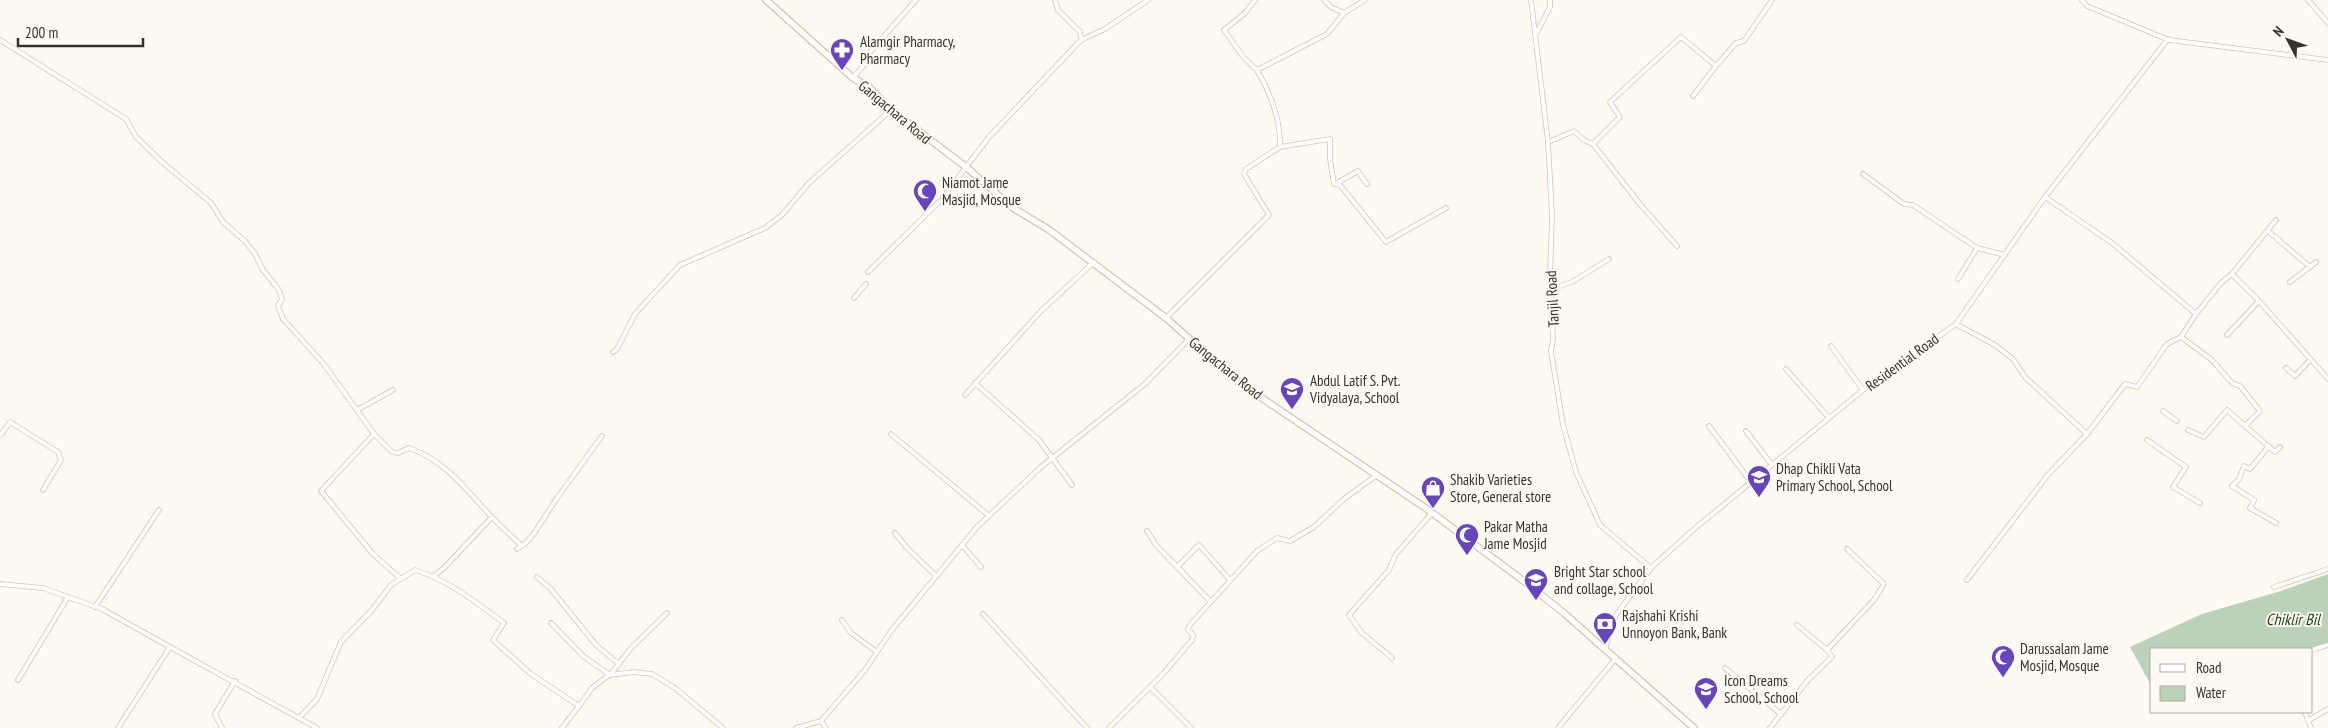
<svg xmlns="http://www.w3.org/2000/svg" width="2328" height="728" font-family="'PT Sans Narrow',sans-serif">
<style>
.water{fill:#bad2ba}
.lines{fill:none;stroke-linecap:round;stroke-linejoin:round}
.street-casing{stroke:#d3c6aa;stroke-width:5.5}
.secondary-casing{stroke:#d3c6aa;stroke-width:8}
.street{stroke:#fff;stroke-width:4}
.secondary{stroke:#fff;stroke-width:5.5}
.labels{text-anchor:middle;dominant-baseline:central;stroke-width:4;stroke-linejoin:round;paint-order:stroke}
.poi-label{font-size:15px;fill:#373227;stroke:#fdfaf4;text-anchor:start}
.street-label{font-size:15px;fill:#373227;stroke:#fdfaf4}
.water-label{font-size:16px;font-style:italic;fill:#1c411f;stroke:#fdfaf4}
</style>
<rect width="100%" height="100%" fill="#fdfaf4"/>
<polygon class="water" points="2328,574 2328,643 2308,649 2152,649 2152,687 2130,647 2202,614 2281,591"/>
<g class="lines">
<g class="street-casing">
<g id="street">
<polyline points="1255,0 1245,13 1224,30 1244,58 1257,70"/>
<polyline points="1324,0 1331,7 1344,13"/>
<polyline points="1531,0 1548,142 1552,215 1550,276 1553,339 1551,351 1563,425 1576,472 1600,525 1651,568"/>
<polyline points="2082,0 2087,6 2169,40 2328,60"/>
<polyline points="2308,0 2328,23"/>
<polyline points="1536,34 1550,7 1550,0"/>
<path d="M0 40 126 119 136 137 162 162 211 203 223 222 245 241 255 254 263 270 279 290 282 299 278 306 283 319 323 363 374 434 392 452 398 453 409 448C444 460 464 487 488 513 498 524 510 535 521 545"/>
<polyline points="1081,40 1105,29 1148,0"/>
<polyline points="1716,66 1736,43 1744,41 1772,0"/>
<polyline points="853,78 864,65 870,52 916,0"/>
<polyline points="1548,142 1574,131 1584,140 1593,144 1639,203 1677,246"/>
<polyline points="1593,144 1620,117 1610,102 1681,37 1716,66 1693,96"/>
<polyline points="1280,147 1330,139 1330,159 1334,184 1340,185 1386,242 1446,208"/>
<polyline points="1863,174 1904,204 1913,205 1977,248 2005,255"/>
<polyline points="1337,183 1358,171 1367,184"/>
<polyline points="2045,197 2112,243 2196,314 2221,283 2232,274 2259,301 2328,379"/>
<polyline points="2268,231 2310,267"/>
<polyline points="868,272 941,200 989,137 1081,40 1080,32 1058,10 1055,0"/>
<polyline points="2232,274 2276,220"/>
<polyline points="1958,279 1977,248"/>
<polyline points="2290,282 2316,262"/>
<polyline points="1550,289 1572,282 1609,259"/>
<polyline points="854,298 866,284"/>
<path d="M1166 318 1269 215 1244 174 1246 169 1280 147C1281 119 1271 94 1257 70L1327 34 1344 13 1365 0"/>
<polyline points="1956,324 1995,345 2013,359 2025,377 2087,434"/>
<polyline points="2227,335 2259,301"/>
<polyline points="2181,337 2212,360 2232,383 2240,386 2260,411 2245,426 2275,452 2280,447"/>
<polyline points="1831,346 1863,390"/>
<polyline points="613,352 617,349 635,314 680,265 765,228 782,215 809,183 891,110"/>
<polyline points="2286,368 2295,376 2310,360"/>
<polyline points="1786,369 1829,418"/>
<polyline points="975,383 1039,440 1072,485"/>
<polyline points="965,395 1041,311 1094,262"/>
<polyline points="357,410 393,390"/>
<polyline points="2163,411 2177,421"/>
<polyline points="1709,426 1751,482"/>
<polyline points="2188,430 2204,437 2227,410 2245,426"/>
<polyline points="1746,431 1772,465"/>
<polyline points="374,434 321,491 373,554 401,579"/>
<polyline points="891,434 988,515"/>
<polyline points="0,436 10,422 58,452 61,460 43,490"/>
<polyline points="2147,440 2186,467 2173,487 2200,503"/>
<polyline points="2269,446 2250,469 2244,466 2239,479 2232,486 2254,500 2250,508 2276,523"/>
<polyline points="1147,531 1156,545 1211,602"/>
<polyline points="895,533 907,548 936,576"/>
<polyline points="962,545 981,567"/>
<polyline points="517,549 526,543 535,532 557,498 602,436"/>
<polyline points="1177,567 1199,545 1230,580"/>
<polyline points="434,576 444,568 492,517"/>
<polyline points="537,577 550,588 596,645 619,664"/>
<polyline points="1967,580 2047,476 2087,434 2125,384 2137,387 2167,344 2181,337 2196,314"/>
<polyline points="0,584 43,588 102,609 170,647"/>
<polyline points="2274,587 2328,569"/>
<polyline points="95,607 159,510"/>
<polyline points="983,614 1087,728"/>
<polyline points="842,620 851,633 877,652"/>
<polyline points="551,623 583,656 610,675 631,648 667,613"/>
<polyline points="1605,649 1616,615 1651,568 1693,530 1863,390 1956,324 2045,197 2168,39"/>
<polyline points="1827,650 1874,600 1884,584 1847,549"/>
<polyline points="2312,650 2328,645"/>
<polyline points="1392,658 1362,633 1349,615 1389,570 1396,554 1432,513"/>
<polyline points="1725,668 1781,714"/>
<polyline points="18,680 68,597"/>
<polyline points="1150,687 1191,728"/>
<polyline points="579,706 592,688 609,675 634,672 652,674 675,688 723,728"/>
<polyline points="2305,712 2311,728"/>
<path d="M299 718 317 699 341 642 372 610 391 585 415 570C450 581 474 601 504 623L493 640 531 674 579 706 562 728"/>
<polyline points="2309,720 2328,709"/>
<polyline points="821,721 865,670 891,631 977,527 1041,467 1146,383 1189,339"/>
<polyline points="118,728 170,647 317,728"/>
<polyline points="222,728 215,714 235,681"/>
<polyline points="796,728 821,721 826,728"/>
<polyline points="1109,728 1163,674 1192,640 1193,635 1188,630 1189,626 1257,551 1277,538 1290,541 1314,527 1344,499 1377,475"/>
<polyline points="1558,728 1616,658"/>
<polyline points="1770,728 1808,680 1832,657 1827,650 1797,625"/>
</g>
</g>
<g class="secondary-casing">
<polyline id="secondary" points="766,0 853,78 869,87 891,110 966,167 1013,208 1048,229 1166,318 1238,382 1427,509 1529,585 1565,614 1694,728"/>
</g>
<use href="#street" class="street"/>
<use href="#secondary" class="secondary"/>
</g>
<defs>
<g id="pharmacy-pin" transform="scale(1.25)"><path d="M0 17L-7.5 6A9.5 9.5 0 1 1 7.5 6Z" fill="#6645bd" stroke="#fdfaf4"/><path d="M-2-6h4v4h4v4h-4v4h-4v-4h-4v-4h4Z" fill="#fff"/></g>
<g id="mosque-pin" transform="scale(1.25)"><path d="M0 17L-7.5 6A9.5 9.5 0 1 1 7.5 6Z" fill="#6645bd" stroke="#fdfaf4"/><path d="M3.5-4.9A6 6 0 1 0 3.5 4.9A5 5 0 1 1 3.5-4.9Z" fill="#fff"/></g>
<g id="school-pin" transform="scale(1.25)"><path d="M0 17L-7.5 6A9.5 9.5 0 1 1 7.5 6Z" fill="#6645bd" stroke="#fdfaf4"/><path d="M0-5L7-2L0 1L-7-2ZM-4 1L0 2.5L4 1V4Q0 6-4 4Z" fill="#fff"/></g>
<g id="shop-pin" transform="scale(1.25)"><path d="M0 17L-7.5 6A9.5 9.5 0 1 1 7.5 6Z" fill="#6645bd" stroke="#fdfaf4"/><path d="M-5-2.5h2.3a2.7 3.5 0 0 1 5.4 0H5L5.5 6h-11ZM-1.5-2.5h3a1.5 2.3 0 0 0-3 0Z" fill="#fff"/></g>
<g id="bank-pin" transform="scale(1.25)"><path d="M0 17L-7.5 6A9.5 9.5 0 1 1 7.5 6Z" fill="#6645bd" stroke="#fdfaf4"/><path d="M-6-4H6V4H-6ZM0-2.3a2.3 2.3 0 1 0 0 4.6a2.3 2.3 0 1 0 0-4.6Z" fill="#fff"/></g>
</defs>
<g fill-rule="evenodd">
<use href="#pharmacy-pin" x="842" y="50"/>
<use href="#mosque-pin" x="925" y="191"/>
<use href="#school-pin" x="1292" y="389"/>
<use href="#school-pin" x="1759" y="477"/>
<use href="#shop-pin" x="1433" y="488"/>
<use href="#mosque-pin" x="1467" y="535"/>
<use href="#school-pin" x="1536" y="580"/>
<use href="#bank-pin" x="1605" y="624"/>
<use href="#mosque-pin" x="2003" y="657"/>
<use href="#school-pin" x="1706" y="689"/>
</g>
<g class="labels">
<g class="poi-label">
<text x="860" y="41">Alamgir Pharmacy,<tspan x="860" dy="17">Pharmacy</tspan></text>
<text x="942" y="182">Niamot Jame<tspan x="942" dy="17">Masjid, Mosque</tspan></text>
<text x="1310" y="380">Abdul Latif S. Pvt.<tspan x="1310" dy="17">Vidyalaya, School</tspan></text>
<text x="1776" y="468">Dhap Chikli Vata<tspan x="1776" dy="17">Primary School, School</tspan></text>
<text x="1450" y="479">Shakib Varieties<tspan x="1450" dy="17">Store, General store</tspan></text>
<text x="1484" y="526">Pakar Matha<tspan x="1484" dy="17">Jame Mosjid</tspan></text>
<text x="1554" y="571">Bright Star school<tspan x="1554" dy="17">and collage, School</tspan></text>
<text x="1622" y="615">Rajshahi Krishi<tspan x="1622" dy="17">Unnoyon Bank, Bank</tspan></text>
<text x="2020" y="648">Darussalam Jame<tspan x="2020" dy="17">Mosjid, Mosque</tspan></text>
<text x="1724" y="680">Icon Dreams<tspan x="1724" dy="17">School, School</tspan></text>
</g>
<g class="street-label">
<text transform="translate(895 112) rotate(40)">Gangachara Road</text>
<text transform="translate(1552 299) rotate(-93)">Tanjil Road</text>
<text transform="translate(1902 362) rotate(-36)">Residential Road</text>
<text transform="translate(1226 368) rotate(39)">Gangachara Road</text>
</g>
<g class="water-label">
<text x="2293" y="619">Chiklir Bil</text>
</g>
</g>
<rect x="2150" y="648" width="162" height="65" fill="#fdfaf4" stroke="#aeaaa2"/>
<rect x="2160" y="664" width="25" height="8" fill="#ffffff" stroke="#aeaaa2"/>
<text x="2196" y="673" font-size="15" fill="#373227">Road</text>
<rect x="2160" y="686" width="25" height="15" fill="#bad2ba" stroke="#aeaaa2"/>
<text x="2196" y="698" font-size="15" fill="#373227">Water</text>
<g transform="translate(2288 40) rotate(311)" stroke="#fdfaf4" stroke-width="4" paint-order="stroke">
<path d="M0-4L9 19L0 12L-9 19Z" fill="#373227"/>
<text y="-8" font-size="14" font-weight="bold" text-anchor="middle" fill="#373227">N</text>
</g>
<path d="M18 38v8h125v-8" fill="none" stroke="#373227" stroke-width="2.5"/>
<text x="25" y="38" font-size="15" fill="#373227" stroke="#fdfaf4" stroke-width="4" paint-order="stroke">200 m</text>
</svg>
